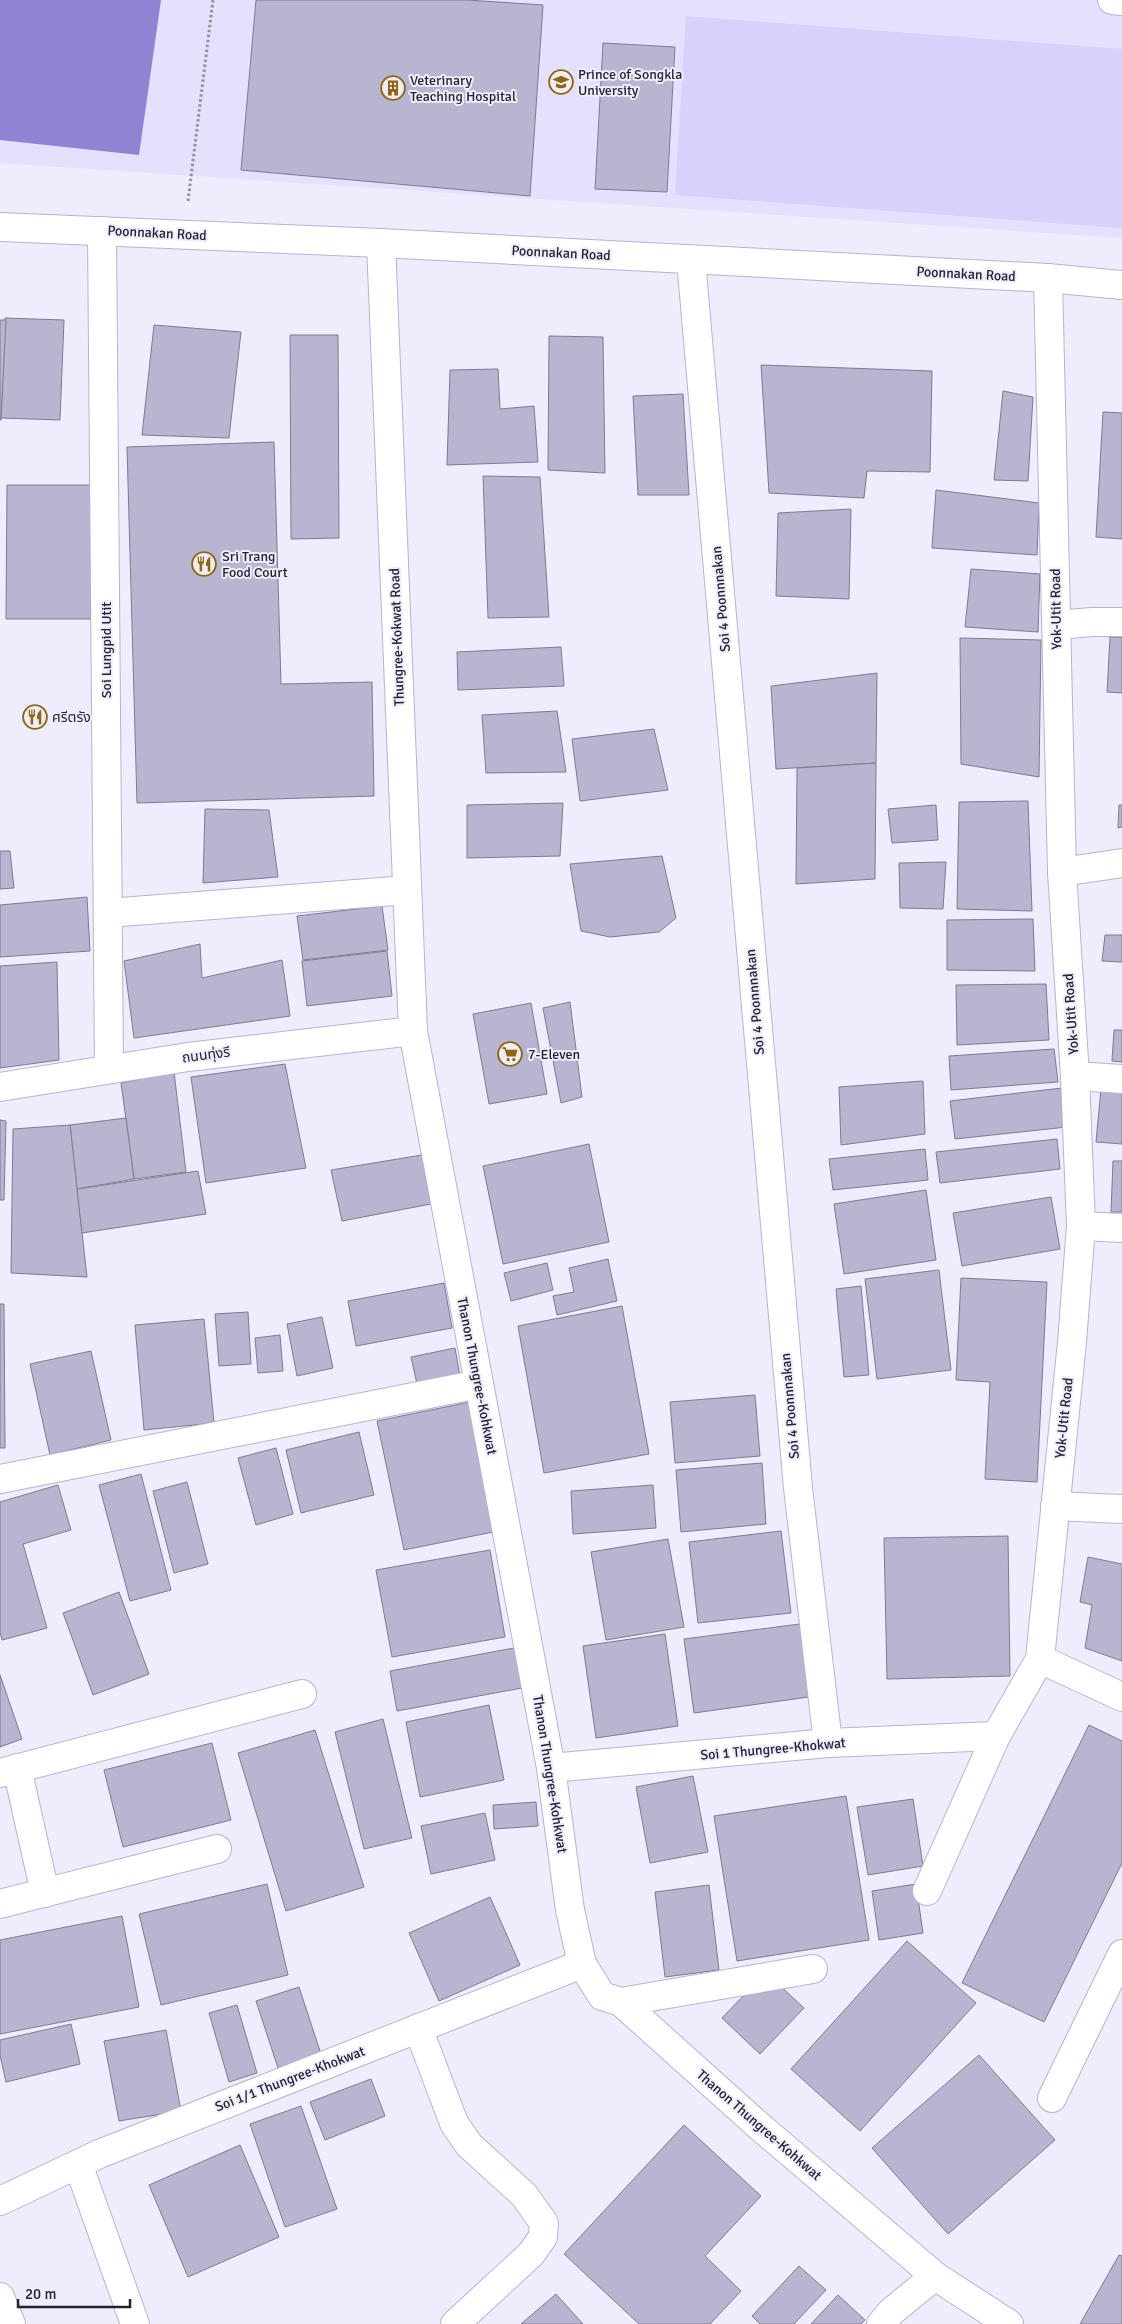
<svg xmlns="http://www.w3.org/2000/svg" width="1122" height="2324" font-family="Signika,'Noto Sans Thai',sans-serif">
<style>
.built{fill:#e3e1fd}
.green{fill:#d6d2fc}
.water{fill:#8f84d3}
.building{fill:#b7b5cf;stroke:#7d7b94}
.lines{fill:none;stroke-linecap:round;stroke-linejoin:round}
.minor-casing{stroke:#b6b4ce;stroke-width:30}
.path{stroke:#91909d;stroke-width:3;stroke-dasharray:2.5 2.5;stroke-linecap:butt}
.minor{stroke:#fff;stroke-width:28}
.labels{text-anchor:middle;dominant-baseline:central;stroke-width:4;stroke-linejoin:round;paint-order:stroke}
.poi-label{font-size:14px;fill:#24232d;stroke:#eeedfd;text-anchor:start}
.street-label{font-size:14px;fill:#24232d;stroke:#eeedfd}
</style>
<rect width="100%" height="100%" fill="#eeedfd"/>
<polygon class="built" points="0,0 1122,0 1122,238 0,163"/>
<polygon class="green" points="686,16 1122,49 1122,228 675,195"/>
<polygon class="water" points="0,0 161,0 139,155 0,140"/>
<g class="building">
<polygon points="256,0 467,0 543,5 530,196 241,170"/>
<polygon points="603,43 675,47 667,192 595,189"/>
<polygon points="5,318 64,320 60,420 1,418"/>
<polygon points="0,320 6,320 1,420 0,420"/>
<polygon points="154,325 241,332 229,438 142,435"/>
<polygon points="290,335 338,335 339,538 291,539"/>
<polygon points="549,336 603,337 605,473 548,470"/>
<polygon points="761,365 932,371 930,472 867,471 864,498 769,493"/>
<polygon points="498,369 500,409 534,406 538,462 447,465 450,370"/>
<polygon points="1003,391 1033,397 1028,481 994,480"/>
<polygon points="683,394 689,495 638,495 633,396"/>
<polygon points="1103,412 1122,413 1122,539 1096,537"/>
<polygon points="274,442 281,684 372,682 374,796 137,803 127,447"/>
<polygon points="483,476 540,477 549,617 488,618"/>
<polygon points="7,485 91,485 91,619 6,619"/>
<polygon points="936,490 1039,503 1037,555 932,548"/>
<polygon points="851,509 849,599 776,596 778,513"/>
<polygon points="971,569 1040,574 1038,632 965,627"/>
<polygon points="1110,637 1122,637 1122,693 1107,692"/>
<polygon points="960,638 1041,640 1039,777 961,764"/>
<polygon points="561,647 564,686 458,690 457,652"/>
<polygon points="877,673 876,763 776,769 771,686"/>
<polygon points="557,711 566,772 486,773 482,715"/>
<polygon points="654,729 668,790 580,801 572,739"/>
<polygon points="876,763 875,879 796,884 797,768"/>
<polygon points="1028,801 1032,911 957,909 959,802"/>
<polygon points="563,803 560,856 467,858 467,805"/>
<polygon points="936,805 938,840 892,843 888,809"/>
<polygon points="1119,805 1122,805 1122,827 1118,828"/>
<polygon points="205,809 269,810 278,877 203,883"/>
<polygon points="0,851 10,851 14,888 0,889"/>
<polygon points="662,856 676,918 659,932 610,937 581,931 570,864"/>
<polygon points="946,862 943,909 900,908 899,863"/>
<polygon points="87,897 90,951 0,957 0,905"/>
<polygon points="382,906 388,950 303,960 297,916"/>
<polygon points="1033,919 1035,971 947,970 947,920"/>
<polygon points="1105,935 1122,935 1122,962 1102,961"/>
<polygon points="200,944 202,978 282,960 290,1016 134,1038 124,961"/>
<polygon points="387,951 392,996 307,1006 302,961"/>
<polygon points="57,962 59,1060 0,1068 0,966"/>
<polygon points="1046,984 1049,1040 957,1045 956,985"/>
<polygon points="570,1002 582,1097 561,1103 543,1008"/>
<polygon points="531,1003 547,1094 489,1104 473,1014"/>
<polygon points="1114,1030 1122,1030 1122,1062 1112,1061"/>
<polygon points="1054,1049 1058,1082 951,1090 949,1056"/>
<polygon points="285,1064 306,1168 206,1183 191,1077"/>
<polygon points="174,1072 186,1172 134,1179 121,1083"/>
<polygon points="923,1081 925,1134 841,1145 839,1087"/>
<polygon points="1062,1088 1067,1127 955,1139 950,1101"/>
<polygon points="1101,1089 1122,1091 1122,1144 1096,1142"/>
<polygon points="126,1118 134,1179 77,1189 70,1125"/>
<polygon points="0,1120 6,1121 4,1200 0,1200"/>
<polygon points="70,1125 87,1277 11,1273 13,1129"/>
<polygon points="1057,1139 1060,1169 940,1183 936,1152"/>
<polygon points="589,1144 609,1242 503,1264 483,1166"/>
<polygon points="925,1149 928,1180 833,1190 829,1159"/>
<polygon points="422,1155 431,1204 342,1221 331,1170"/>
<polygon points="1113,1161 1122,1161 1122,1212 1111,1212"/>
<polygon points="198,1171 206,1214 82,1233 77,1189"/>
<polygon points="926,1190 936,1260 844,1274 834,1204"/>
<polygon points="1051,1197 1060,1249 962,1266 953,1213"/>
<polygon points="608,1259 617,1301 557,1315 553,1296 574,1292 569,1268"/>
<polygon points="547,1263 553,1290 511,1301 504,1273"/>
<polygon points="939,1270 951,1370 877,1379 865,1279"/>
<polygon points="961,1278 1047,1282 1037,1482 985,1479 990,1382 956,1380"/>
<polygon points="444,1283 452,1328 356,1346 348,1301"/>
<polygon points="861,1286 869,1375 844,1377 836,1289"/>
<polygon points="0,1304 4,1304 5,1448 0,1448"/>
<polygon points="622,1306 649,1454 544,1473 518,1326"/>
<polygon points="248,1312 251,1364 219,1366 215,1314"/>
<polygon points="322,1317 333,1368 297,1376 287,1324"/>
<polygon points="204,1319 214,1423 144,1430 135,1325"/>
<polygon points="280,1335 283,1371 258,1373 255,1338"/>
<polygon points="455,1348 460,1376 417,1384 411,1357"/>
<polygon points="91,1351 111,1440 50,1455 30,1364"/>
<polygon points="755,1395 760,1456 675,1463 670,1402"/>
<polygon points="470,1402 498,1531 404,1550 377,1421"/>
<polygon points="359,1432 374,1495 301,1513 286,1450"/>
<polygon points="276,1448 293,1514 256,1525 238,1458"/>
<polygon points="762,1463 766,1524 681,1532 676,1470"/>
<polygon points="141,1474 171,1590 130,1601 99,1485"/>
<polygon points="187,1482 208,1564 174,1573 153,1491"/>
<polygon points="58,1485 71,1530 23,1544 47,1628 2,1640 0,1632 0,1502"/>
<polygon points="653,1485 656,1528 573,1534 571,1491"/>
<polygon points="781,1531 791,1613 698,1623 689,1542"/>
<polygon points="1008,1536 1010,1676 887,1679 884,1538"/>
<polygon points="668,1539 684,1627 606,1640 591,1552"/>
<polygon points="490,1550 505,1637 392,1657 376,1570"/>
<polygon points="1088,1557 1122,1564 1122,1661 1085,1648 1092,1605 1080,1602"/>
<polygon points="119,1592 149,1674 93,1695 63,1613"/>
<polygon points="800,1624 809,1697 694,1713 684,1639"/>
<polygon points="665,1634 678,1726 596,1738 583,1646"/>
<polygon points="514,1648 522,1688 397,1711 390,1671"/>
<polygon points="0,1675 22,1739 0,1747"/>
<polygon points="489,1705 504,1780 420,1797 406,1722"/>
<polygon points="383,1719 412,1838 364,1849 335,1732"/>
<polygon points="1089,1725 1122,1741 1122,1863 1044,2022 962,1983"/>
<polygon points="315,1730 364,1887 286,1911 238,1753"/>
<polygon points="212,1743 231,1820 123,1847 104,1770"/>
<polygon points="693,1776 708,1852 650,1863 636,1787"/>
<polygon points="846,1796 869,1940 737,1961 714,1816"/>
<polygon points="913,1799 923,1866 868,1875 857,1807"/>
<polygon points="536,1802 538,1826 494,1829 493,1805"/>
<polygon points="485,1813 495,1860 431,1874 421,1826"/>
<polygon points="267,1884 288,1975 161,2005 139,1914"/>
<polygon points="916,1884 923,1933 879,1940 872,1891"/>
<polygon points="709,1885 719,1970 665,1977 655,1892"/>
<polygon points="490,1897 520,1965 439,2001 409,1933"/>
<polygon points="122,1916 139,2007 0,2034 0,1940"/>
<polygon points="907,1941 976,2003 860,2131 791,2069"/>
<polygon points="778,1984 804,2008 760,2054 722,2018 746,1993"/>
<polygon points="299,1987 321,2054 278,2068 256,2001"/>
<polygon points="237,2005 257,2073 229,2082 209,2013"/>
<polygon points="71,2024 80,2064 6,2082 0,2055 0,2040"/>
<polygon points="166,2030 181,2111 119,2121 104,2041"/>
<polygon points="979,2055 1055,2140 948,2234 872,2148"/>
<polygon points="371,2079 385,2116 325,2140 310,2102"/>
<polygon points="301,2106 337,2209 285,2227 250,2124"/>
<polygon points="684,2125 761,2196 705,2256 741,2291 710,2324 639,2324 564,2254"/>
<polygon points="240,2145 279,2237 188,2277 149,2185"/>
<polygon points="1119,2255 1122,2256 1122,2324 1080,2324"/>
<polygon points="799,2266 826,2290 794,2324 760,2324 752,2316"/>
<polygon points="556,2294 583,2324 521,2324"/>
<polygon points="838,2295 865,2320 861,2324 811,2324"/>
</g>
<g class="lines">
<g class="minor-casing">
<g id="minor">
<polyline points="1112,0 1122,1"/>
<polyline points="0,227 381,243 1048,278 1122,285"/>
<polyline points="102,231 109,1069"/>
<polyline points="381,243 413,1031 551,1768 570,1910 582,1964 602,1996 621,2002 759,2126 935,2276 1009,2324"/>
<polyline points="691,260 798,1488 828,1743"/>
<polyline points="1057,625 1092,622 1122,622"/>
<polyline points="1062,872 1122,863"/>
<polyline points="108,913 407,890"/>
<polyline points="1075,1076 1122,1079"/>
<polyline points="0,1087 188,1057 413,1031"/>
<polyline points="1081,1226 1122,1228"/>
<polyline points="0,1479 479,1384"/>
<polyline points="1055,1506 1122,1509"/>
<polyline points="1040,1659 1122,1697"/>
<polyline points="17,1768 45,1893"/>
<polyline points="551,1768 828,1743 996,1736"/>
<polyline points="0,1773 302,1694"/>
<polyline points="927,1891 996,1736 1040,1659 1072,1342 1081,1226 1075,1076 1062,872 1048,278"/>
<polyline points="0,1904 217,1849"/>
<polyline points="621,2002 813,1969"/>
<polyline points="418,2028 454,2123 469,2145 524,2195 544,2223 543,2237 531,2254 455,2324"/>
<polyline points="1052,2098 1122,1954"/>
<polyline points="78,2164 135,2324"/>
<polyline points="0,2201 99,2154 582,1964"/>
<polyline points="0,2297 11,2324"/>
<polyline points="881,2324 891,2312 935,2276"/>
</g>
</g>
<polyline class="path" points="188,201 213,0"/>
<use href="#minor" class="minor"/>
</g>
<defs>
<g id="university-ring" transform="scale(1.25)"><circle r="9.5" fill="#eeedfd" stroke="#90660d" stroke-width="1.5"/><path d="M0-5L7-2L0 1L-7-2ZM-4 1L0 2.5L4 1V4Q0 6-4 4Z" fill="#90660d"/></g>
<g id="building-ring" transform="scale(1.25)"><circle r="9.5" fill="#eeedfd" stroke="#90660d" stroke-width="1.5"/><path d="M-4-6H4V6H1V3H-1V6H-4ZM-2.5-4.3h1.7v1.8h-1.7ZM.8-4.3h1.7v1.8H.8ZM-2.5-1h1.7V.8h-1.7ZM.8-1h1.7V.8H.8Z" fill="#90660d"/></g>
<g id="restaurant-ring" transform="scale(1.25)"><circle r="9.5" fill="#eeedfd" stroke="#90660d" stroke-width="1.5"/><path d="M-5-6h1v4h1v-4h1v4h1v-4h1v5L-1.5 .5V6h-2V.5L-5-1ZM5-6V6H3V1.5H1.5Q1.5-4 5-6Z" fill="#90660d"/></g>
<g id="supermarket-ring" transform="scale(1.25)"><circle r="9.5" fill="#eeedfd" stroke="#90660d" stroke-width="1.5"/><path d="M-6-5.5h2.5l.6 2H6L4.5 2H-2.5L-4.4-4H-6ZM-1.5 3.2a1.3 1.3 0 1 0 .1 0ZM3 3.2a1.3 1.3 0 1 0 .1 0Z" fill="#90660d"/></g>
</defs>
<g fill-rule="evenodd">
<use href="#university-ring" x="561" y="82"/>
<use href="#building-ring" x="393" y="88"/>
<use href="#restaurant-ring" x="204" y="564"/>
<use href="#restaurant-ring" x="35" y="717"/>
<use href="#supermarket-ring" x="510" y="1054"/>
</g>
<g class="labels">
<g class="poi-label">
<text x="578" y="74">Prince of Songkla<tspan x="578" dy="16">University</tspan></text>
<text x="410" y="80">Veterinary<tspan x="410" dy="16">Teaching Hospital</tspan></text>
<text x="222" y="556">Sri Trang<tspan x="222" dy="16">Food Court</tspan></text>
<text x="52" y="717">ศรีตรัง</text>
<text x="528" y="1054">7-Eleven</text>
</g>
<g class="street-label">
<text transform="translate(157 233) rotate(3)">Poonnakan Road</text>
<text transform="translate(561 253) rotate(3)">Poonnakan Road</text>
<text transform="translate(966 274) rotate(3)">Poonnakan Road</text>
<text transform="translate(721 599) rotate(-95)">Soi 4 Poonnnakan</text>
<text transform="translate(1056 609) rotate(-91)">Yok-Utit Road</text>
<text transform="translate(397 637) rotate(-92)">Thungree-Kokwat Road</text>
<text transform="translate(106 650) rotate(-90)">Soi Lungpid Utit</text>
<text transform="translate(755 1002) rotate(-95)">Soi 4 Poonnnakan</text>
<text transform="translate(1071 1014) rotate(-94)">Yok-Utit Road</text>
<text transform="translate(206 1055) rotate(-7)">ถนนทุ่งรี</text>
<text transform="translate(477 1376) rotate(79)">Thanon Thungree-Kohkwat</text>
<text transform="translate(790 1406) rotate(-95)">Soi 4 Poonnnakan</text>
<text transform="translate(1064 1418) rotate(-84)">Yok-Utit Road</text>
<text transform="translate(773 1749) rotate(-5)">Soi 1 Thungree-Khokwat</text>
<text transform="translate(550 1774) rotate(81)">Thanon Thungree-Kohkwat</text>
<text transform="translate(290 2079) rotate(-21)">Soi 1/1 Thungree-Khokwat</text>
<text transform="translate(759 2125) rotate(41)">Thanon Thungree-Kohkwat</text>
</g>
</g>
<path d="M18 2299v8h112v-8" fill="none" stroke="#24232d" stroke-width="2.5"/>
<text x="25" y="2299" font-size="15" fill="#24232d" stroke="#eeedfd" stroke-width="4" paint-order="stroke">20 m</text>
</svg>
